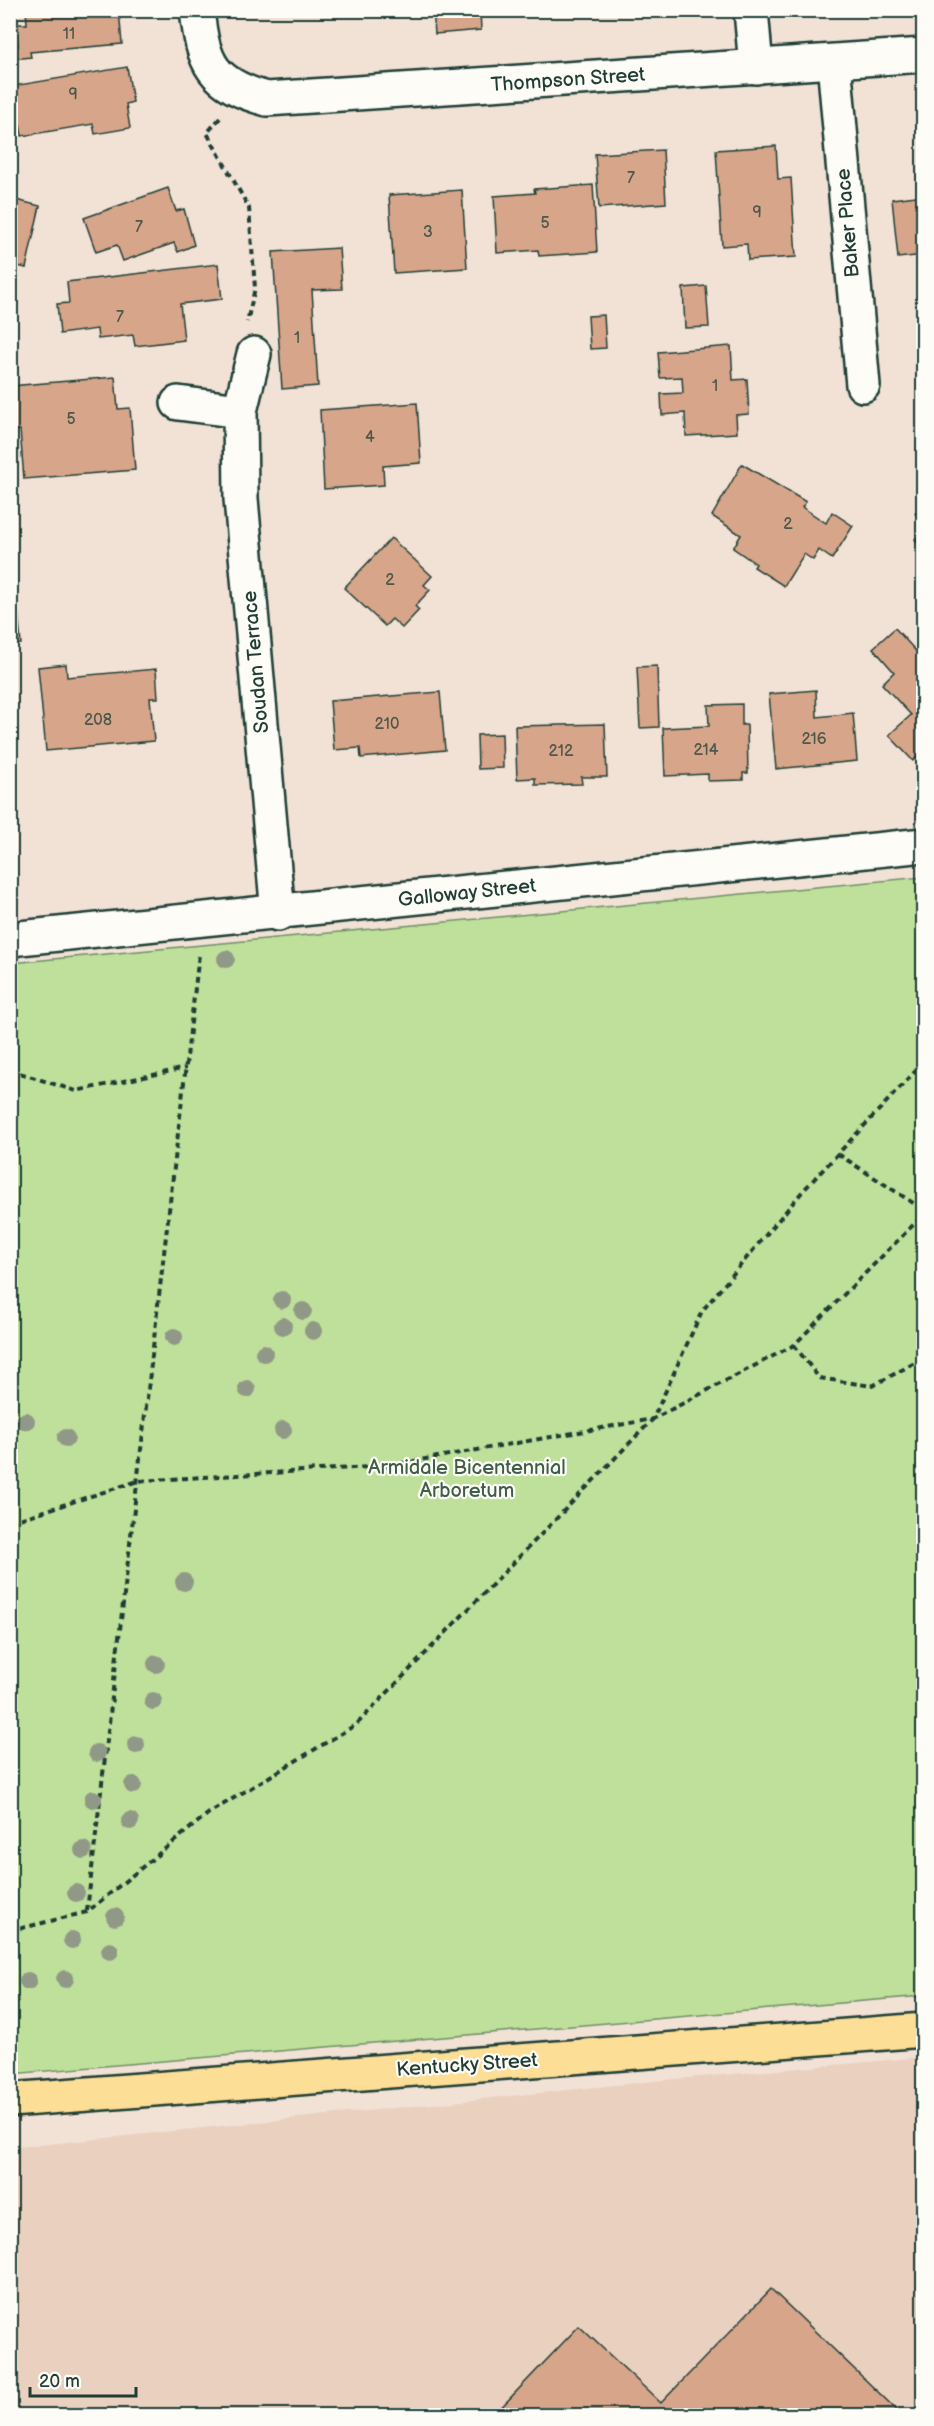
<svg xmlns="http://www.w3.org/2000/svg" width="934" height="2426" font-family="'Balsamiq Sans',sans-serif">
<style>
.built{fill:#ead0bf}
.green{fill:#bfe09a;stroke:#6f8e67;stroke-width:1.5}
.building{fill:#d7a58a;stroke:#1f3d34;stroke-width:1.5}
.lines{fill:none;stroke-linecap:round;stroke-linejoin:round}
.minor-casing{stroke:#1f3d34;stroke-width:38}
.major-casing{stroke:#1f3d34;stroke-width:38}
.path{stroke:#1f3d34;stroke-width:4;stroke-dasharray:6 4.5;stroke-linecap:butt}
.minor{stroke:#fdfcf7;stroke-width:33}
.major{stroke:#fdde96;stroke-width:33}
.tree{fill:#909988}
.labels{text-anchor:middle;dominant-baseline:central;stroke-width:4.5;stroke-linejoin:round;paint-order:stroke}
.number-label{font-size:16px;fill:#4d574a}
.street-label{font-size:20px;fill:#1f3d34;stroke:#fdfcf7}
.park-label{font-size:20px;fill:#3f5e48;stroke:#fdfcf7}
</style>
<rect width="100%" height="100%" fill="#f2e2d6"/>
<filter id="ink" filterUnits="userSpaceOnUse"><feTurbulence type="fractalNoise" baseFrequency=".0167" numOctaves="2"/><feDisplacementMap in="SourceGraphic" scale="12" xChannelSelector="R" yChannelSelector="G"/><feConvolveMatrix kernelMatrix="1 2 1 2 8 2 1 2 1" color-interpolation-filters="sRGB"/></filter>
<g filter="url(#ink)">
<polygon class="built" points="923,2057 923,2415 11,2415 10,2148 654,2081"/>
<polygon class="green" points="923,877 923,1996 11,2074 11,963"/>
<g class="building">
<polygon points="26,10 119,10 122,44 30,52 31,57 12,59 11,47 18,46 16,24 27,24"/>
<polygon points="433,10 480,10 481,30 435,34"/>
<polygon points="127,67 133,102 126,104 130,128 95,134 93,124 22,136 13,86"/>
<polygon points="776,146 778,179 791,178 796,257 748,260 747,244 722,246 716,150"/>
<polygon points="663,150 666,203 599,208 595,154"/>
<polygon points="593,185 597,252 539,256 538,250 497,253 494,196 535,193 534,189"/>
<polygon points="168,188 176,211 184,209 194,245 178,252 174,243 123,261 117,245 96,252 84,218"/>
<polygon points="462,190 467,268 394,273 389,195"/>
<polygon points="924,195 924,255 898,258 892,199"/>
<polygon points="12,199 40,206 26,268 10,264"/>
<polygon points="339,248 342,289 312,290 318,386 282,389 273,252"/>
<polygon points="218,264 222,299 180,304 184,340 135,346 133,335 98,339 97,329 60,334 57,304 69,303 67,282"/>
<polygon points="706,286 709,327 685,328 683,288"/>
<polygon points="604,315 606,348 590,349 588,316"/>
<polygon points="731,346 733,380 747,379 749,414 736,415 737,433 686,436 685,413 662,415 661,394 683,393 682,377 660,378 658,352"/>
<polygon points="115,377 118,409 130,408 135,470 24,479 20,430 10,431 10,386"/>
<polygon points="417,403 421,463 383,466 384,485 324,489 320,410"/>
<polygon points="742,464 806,502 802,507 826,523 832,512 853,526 832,559 819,550 813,560 804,554 784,586 754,567 756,564 733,548 741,535 712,516"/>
<polygon points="924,508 924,527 915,513"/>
<polygon points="924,534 924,554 915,539"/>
<polygon points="391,538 432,576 424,585 430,590 415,606 419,610 402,628 392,619 385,626 344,588"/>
<polygon points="10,563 14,563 21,644 10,645"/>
<polygon points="895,628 924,660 924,750 913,761 889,735 911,715 882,684 894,672 873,648"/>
<polygon points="66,664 67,677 156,669 158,698 150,698 154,741 46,751 38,667"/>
<polygon points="657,666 659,727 640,728 637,667"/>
<polygon points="816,690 817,717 853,713 857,761 776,769 769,694"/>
<polygon points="440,692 445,750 361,758 360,748 334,750 330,701"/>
<polygon points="742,704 742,725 747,725 748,773 743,773 743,780 708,781 708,774 665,776 663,728 709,726 708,705"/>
<polygon points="605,724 607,777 581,777 582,784 535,785 535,778 517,779 515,726"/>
<polygon points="502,734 503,768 478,769 477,735"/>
<polygon points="771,2289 903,2416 493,2416 579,2326 661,2403"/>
</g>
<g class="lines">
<g class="minor-casing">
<g id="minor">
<path d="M197 10C203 64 212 84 267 99L924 55"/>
<polyline points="751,10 756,67"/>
<polyline points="834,62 863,385"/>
<polyline points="254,354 240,411 241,499 278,914"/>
<polyline points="178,403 240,411"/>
<polyline points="10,939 924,845"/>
</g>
</g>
<g class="major-casing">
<polyline id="major" points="10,2100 924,2030"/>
</g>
<g class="path">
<polyline points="220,118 207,133 249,208 255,288 247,322"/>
<polyline points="10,1070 76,1091 186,1068"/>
<polyline points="838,1154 924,1210"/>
<polyline points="794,1345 819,1378 872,1386 924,1358"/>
<polyline points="10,1522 138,1481 386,1466 653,1419 794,1345 924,1214"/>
<polyline points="87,1911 199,954"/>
<polyline points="10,1931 87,1912 209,1813 357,1724 653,1419 702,1311 802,1192 924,1062"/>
</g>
<use href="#minor" class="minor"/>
<use href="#major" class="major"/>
</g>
<g class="tree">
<circle cx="226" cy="959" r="9"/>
<circle cx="282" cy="1300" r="9"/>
<circle cx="303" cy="1311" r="9"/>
<circle cx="283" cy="1326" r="9"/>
<circle cx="313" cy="1331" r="9"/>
<circle cx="174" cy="1337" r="9"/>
<circle cx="264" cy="1353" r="9"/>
<circle cx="247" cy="1389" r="9"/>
<circle cx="26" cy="1421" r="9"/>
<circle cx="283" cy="1430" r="9"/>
<circle cx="66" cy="1438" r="9"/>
<circle cx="184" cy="1582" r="9"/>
<circle cx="156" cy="1664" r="9"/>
<circle cx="153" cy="1701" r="9"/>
<circle cx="136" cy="1745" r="9"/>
<circle cx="97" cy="1753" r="9"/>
<circle cx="133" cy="1785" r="9"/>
<circle cx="93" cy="1799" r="9"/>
<circle cx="130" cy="1821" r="9"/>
<circle cx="83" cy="1850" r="9"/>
<circle cx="76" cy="1893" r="9"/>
<circle cx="115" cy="1917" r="9"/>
<circle cx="72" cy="1940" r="9"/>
<circle cx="110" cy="1951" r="9"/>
<circle cx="65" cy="1979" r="9"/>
<circle cx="28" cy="1981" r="9"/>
</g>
</g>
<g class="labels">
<g class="number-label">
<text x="69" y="34">11</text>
<text x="73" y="94">9</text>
<text x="631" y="178">7</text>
<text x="757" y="212">9</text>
<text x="545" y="223">5</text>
<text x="139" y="227">7</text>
<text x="428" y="232">3</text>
<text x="120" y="317">7</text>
<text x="297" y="338">1</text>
<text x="715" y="386">1</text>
<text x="71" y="419">5</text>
<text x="370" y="437">4</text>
<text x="788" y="524">2</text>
<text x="390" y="580">2</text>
<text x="98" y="720">208</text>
<text x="387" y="724">210</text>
<text x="814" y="739">216</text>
<text x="706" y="750">214</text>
<text x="561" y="751">212</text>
</g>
<g class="street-label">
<text transform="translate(568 80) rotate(-4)">Thompson Street</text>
<text transform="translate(848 223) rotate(-95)">Baker Place</text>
<text transform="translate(256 662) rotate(-95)">Soudan Terrace</text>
<text transform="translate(467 893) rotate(-6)">Galloway Street</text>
<text transform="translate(467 2065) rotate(-4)">Kentucky Street</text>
</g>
<g class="park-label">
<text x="467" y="1468">Armidale Bicentennial<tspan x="467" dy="23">Arboretum</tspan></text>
</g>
</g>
<rect width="934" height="2426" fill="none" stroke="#fdfcf7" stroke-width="36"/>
<rect x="18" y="18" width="898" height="2390" fill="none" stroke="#1f3d34" stroke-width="2" filter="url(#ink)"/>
<path d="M30 2387v9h106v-9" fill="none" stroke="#1f3d34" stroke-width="3"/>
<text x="39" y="2387" font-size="18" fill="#1f3d34" stroke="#fdfcf7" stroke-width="4.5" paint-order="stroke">20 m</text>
</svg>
